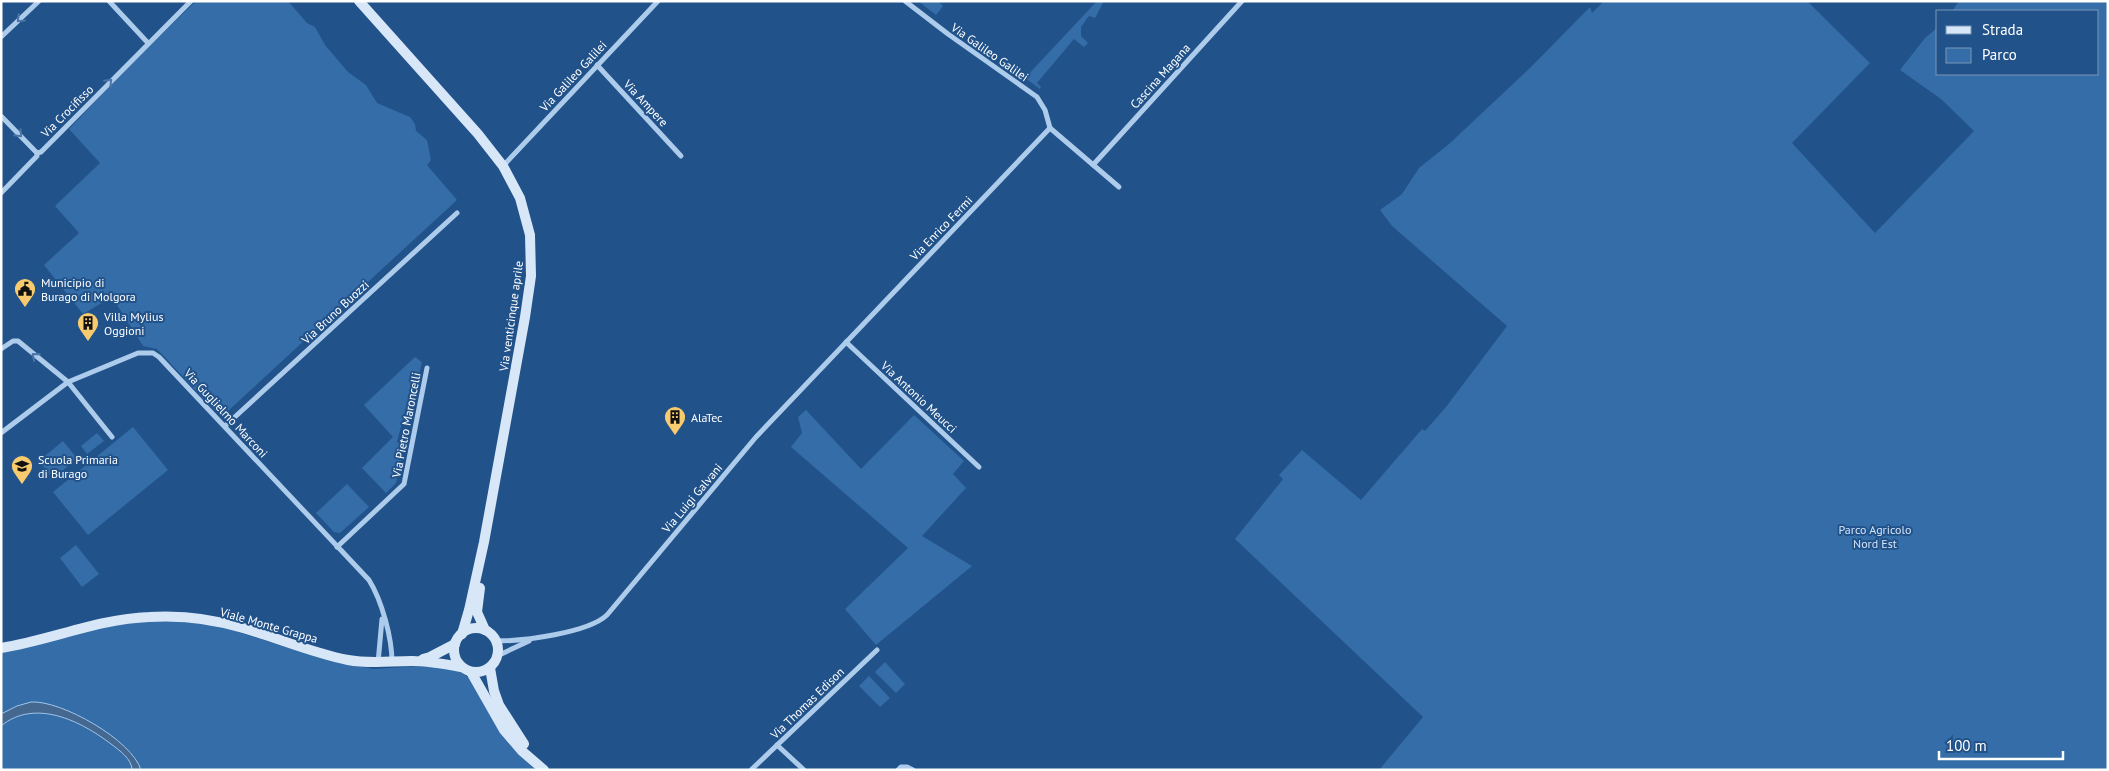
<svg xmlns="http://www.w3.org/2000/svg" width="2109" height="771" font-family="'PT Sans',sans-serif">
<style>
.green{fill:#346da7}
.water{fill:#44688f;stroke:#a1c6ec}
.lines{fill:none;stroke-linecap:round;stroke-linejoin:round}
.street{stroke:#adcbeb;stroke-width:5}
.secondary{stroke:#d8e7f8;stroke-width:10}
.oneway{stroke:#4b76a7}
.labels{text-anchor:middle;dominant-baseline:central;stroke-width:4;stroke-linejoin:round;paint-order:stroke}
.street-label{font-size:12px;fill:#fff;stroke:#21528a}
.poi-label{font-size:12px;fill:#fff;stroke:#21528a;text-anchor:start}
.park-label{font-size:12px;fill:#d2e4f8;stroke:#21528a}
</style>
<rect width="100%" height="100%" fill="#21528a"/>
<g class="green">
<polygon points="196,1 288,1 307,23 315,27 325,45 348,72 366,85 377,103 410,117 415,124 416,131 427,140 431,160 427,165 457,200 228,411 214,410 157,349 143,346 112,297 83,314 44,265 79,233 55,206 100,163 69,129 129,66"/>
<polygon points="918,1 938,1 943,6 936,15"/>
<polygon points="1097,1 1104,1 1095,18 1089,16 1081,27 1081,36 1088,43 1084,47 1074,39 1037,83 1041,87 1040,89 1025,78"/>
<polygon points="1604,1 1807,1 1870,63 1792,143 1875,233 1974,131 1941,99 1900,70 1925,38 1938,27 1938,74 2098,74 2098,11 1952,11 1959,1 2108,1 2108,770 1379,770 1423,717 1235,539 1283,479 1279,475 1302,450 1361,500 1422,429 1425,431 1446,407 1507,326 1392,226 1380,210 1402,194 1419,168 1449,144 1531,67 1590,7 1592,13"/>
<polygon points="415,357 422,362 415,392 410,391 397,442 404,447 396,483 386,493 362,468 393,437 364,405"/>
<polygon points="806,410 861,469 914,415 964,461 953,474 966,488 922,536 972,566 876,645 845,609 908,548 791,447 802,433 798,417"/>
<polygon points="133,427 168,470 88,535 53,492"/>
<polygon points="97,433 104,441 87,454 81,446"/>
<polygon points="63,441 77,458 53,479 39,461"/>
<polygon points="347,484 369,507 340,533 334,532 316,513"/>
<polygon points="76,545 99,574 82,587 60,558"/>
<path d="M165 620 219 626 317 657 373 669 437 665 454 667 469 678 501 733 535 770H1V653C55 638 109 622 165 620Z"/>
<polygon points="885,662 905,684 896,693 875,672"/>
<polygon points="869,676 890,698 880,707 859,686"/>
</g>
<path class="water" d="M31 702C61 700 132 740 141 770H132C132 759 119 750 111 744 81 721 35 698 1 726V714L17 706Z"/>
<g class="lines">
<g class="street">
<polyline points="109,1 148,43"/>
<polyline points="905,1 948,34 1037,97 1045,110 1050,128"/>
<polyline points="1,37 39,1"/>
<polyline points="597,65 681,156"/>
<polyline points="1,116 37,153"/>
<polyline points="1050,128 1119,187"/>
<polyline points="1093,165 1242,1"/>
<polyline points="503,166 658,1"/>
<polyline points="1,193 37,156 37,153 41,152 191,1"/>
<polyline points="846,342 979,467"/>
<polyline points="1,349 13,341 18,341 68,382 112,437"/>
<polyline points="225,426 457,213"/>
<path d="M1 433 68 382 138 353H153L159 357 369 580C382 601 392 638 392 662"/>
<polyline points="337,547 404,484 427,368"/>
<path d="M496 641C523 641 588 633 607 615L756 437 1050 128"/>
<polyline points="497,656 529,641"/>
<polyline points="378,663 382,619"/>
<polyline points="777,745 804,770"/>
<polyline points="751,770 877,650"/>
<polyline points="898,770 901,767 907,767 913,770"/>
</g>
<g class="secondary">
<polyline points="359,1 478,134 503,166 520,198 530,235 531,276 525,317 484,542 469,610 462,634"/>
<polyline points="480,588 477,612 485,630"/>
<circle cx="476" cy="650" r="22"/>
<path d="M1 648C51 640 98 619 149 617 180 615 213 619 243 628 278 638 312 653 348 660 370 664 390 661 412 661 428 661 445 664 461 667"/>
<polyline points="423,659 430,657 455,644"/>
<polyline points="490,668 494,691 499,705 524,744"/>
<polyline points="471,672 504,730 522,751 544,770"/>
</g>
</g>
<defs><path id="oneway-chevron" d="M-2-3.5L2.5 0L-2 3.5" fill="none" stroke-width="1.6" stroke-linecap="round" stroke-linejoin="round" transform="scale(1.25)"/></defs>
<g class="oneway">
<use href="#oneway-chevron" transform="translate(20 19) rotate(136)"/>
<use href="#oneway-chevron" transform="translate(109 82) rotate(-45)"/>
<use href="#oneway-chevron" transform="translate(19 134) rotate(46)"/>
<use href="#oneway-chevron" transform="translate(35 356) rotate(-140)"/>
</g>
<defs>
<g id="civic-pin" transform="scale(1.125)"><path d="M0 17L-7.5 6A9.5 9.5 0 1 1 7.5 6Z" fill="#f8cb6e" stroke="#21528a"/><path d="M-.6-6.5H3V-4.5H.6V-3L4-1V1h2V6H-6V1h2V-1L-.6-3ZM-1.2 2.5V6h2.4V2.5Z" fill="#111"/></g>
<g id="building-pin" transform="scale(1.125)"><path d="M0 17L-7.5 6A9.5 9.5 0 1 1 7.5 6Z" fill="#f8cb6e" stroke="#21528a"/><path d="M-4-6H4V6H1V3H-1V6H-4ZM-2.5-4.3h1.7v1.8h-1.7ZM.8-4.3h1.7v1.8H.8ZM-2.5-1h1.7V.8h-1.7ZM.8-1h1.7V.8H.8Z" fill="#111"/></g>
<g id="school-pin" transform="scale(1.125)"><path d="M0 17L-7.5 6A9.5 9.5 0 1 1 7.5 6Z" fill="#f8cb6e" stroke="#21528a"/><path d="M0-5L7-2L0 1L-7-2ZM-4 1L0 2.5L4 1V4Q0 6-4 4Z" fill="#111"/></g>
</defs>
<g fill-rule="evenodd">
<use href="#civic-pin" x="25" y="289"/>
<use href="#building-pin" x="88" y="323"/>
<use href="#building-pin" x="675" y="417"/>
<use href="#school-pin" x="22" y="466"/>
</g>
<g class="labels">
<g class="street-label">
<text transform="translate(990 52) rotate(35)">Via Galileo Galilei</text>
<text transform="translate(573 76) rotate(-47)">Via Galileo Galilei</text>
<text transform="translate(1160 76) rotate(-48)">Cascina Magana</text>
<text transform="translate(646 103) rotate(47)">Via Ampere</text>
<text transform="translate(67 111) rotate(-45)">Via Crocifisso</text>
<text transform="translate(941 228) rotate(-46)">Via Enrico Fermi</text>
<text transform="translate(335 312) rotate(-43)">Via Bruno Buozzi</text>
<text transform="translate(511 316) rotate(-82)">Via venticinque aprile</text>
<text transform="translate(919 397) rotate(43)">Via Antonio Meucci</text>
<text transform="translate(226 413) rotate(47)">Via Guglielmo Marconi</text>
<text transform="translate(406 425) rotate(-79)">Via Pietro Maroncelli</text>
<text transform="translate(692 498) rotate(-50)">Via Luigi Galvani</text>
<text transform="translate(269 625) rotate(16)">Viale Monte Grappa</text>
<text transform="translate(807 703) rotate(-44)">Via Thomas Edison</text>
</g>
<g class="poi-label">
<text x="41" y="282">Municipio di<tspan x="41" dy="14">Burago di Molgora</tspan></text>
<text x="104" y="316">Villa Mylius<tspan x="104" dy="14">Oggioni</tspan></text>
<text x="691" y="417">AlaTec</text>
<text x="38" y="459">Scuola Primaria<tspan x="38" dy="14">di Burago</tspan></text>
</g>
<g class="park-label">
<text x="1875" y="529">Parco Agricolo<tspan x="1875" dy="14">Nord Est</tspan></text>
</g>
</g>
<rect width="2109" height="771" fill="none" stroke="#ffffff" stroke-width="5"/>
<rect x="1936" y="10" width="162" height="65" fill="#21528a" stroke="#7a97b9"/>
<rect x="1946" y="26" width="25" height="8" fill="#d8e7f8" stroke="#7a97b9"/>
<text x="1982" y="35" font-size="15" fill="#ffffff">Strada</text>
<rect x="1946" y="48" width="25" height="15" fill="#346da7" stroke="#7a97b9"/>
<text x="1982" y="60" font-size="15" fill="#ffffff">Parco</text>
<path d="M1939 751v8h124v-8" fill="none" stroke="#ffffff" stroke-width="2.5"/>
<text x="1946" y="751" font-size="15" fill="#ffffff" stroke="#21528a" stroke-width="4" paint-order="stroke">100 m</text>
</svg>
